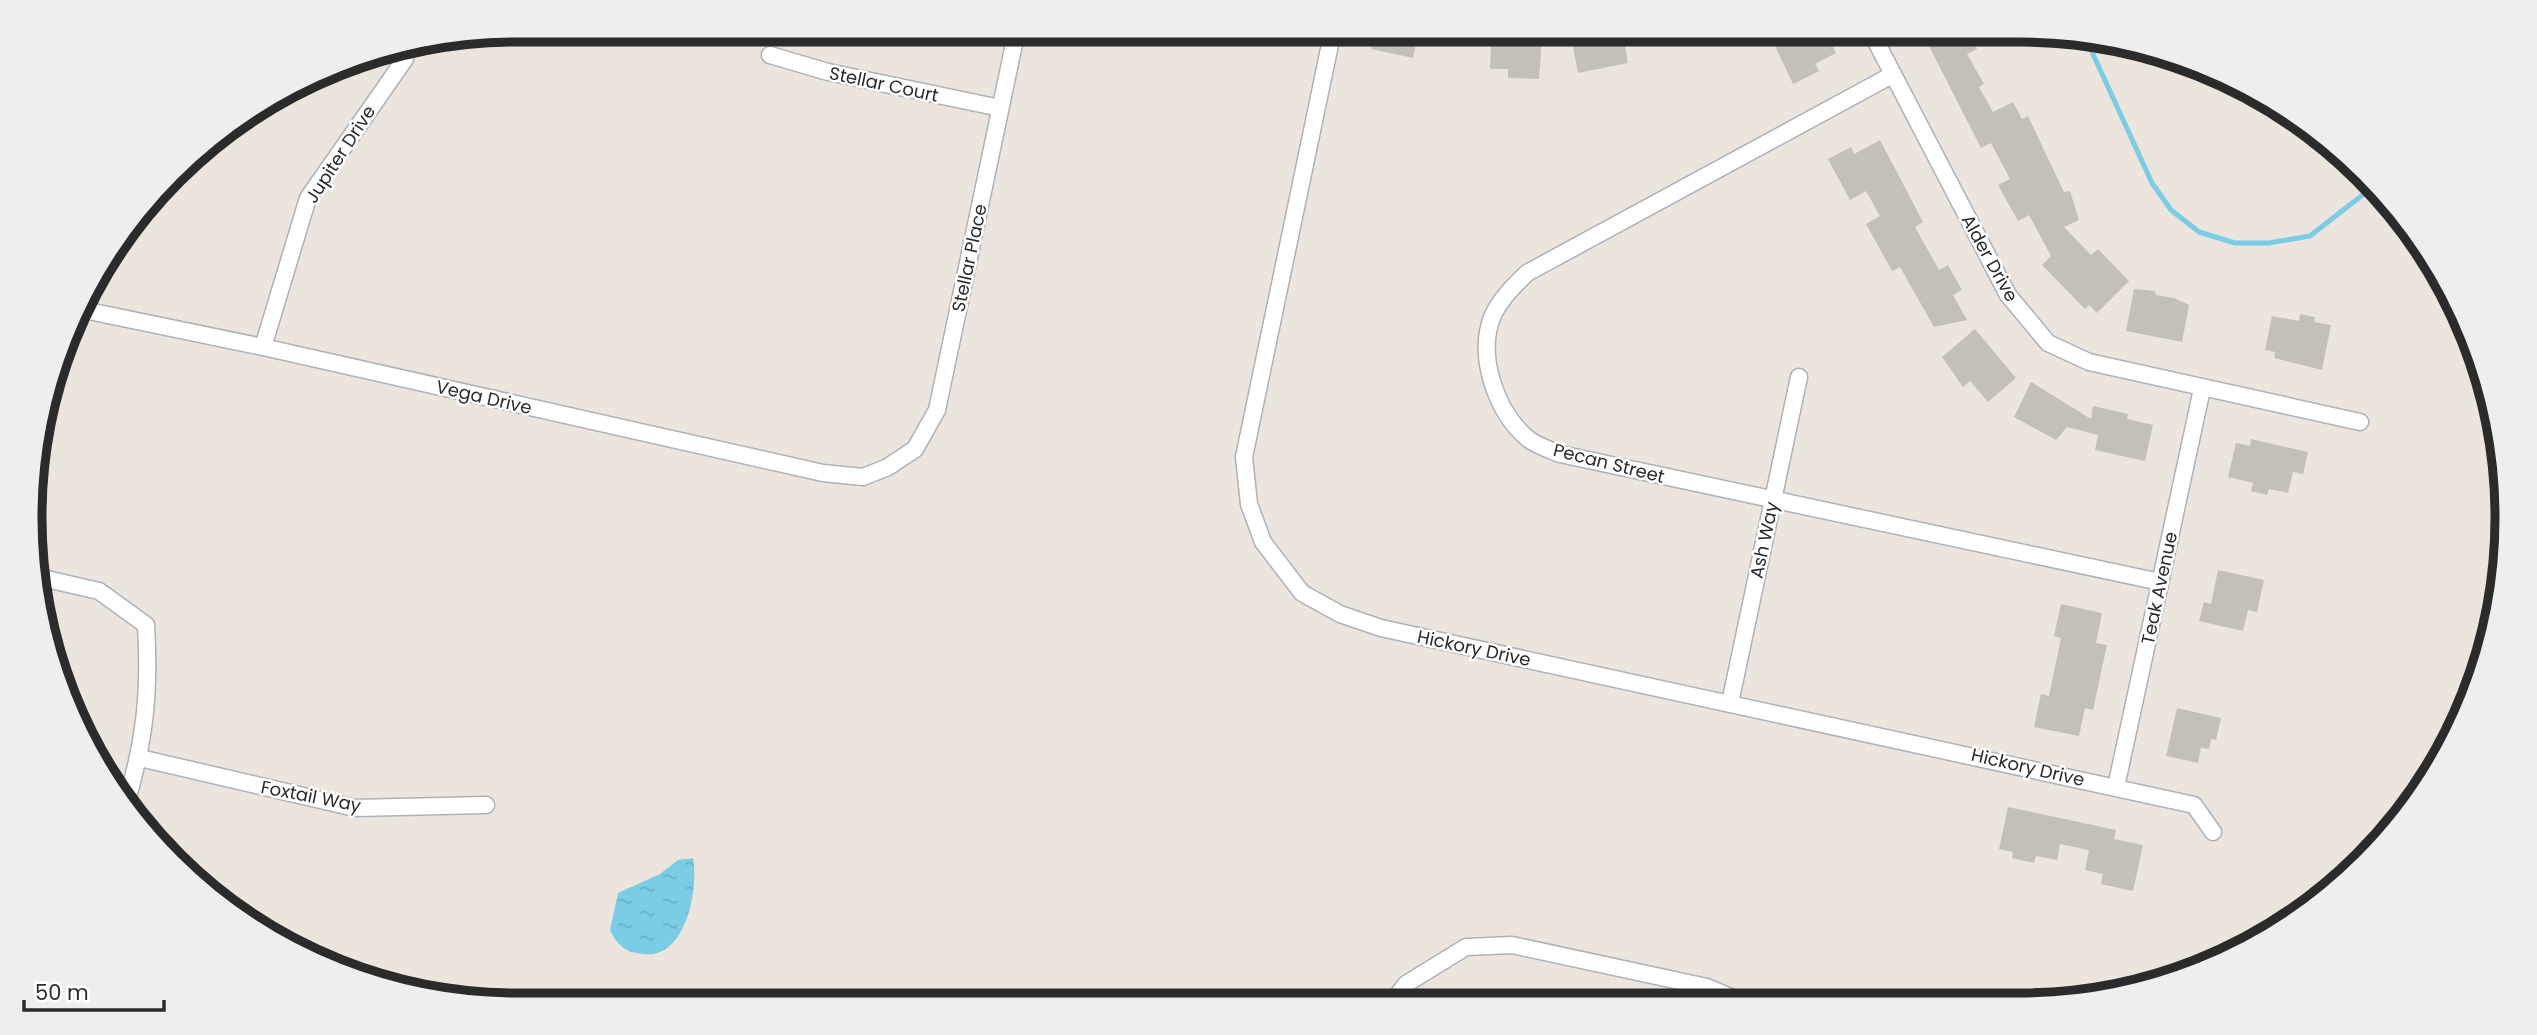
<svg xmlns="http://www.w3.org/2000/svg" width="2537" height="1035" font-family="Poppins,sans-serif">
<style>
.water{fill:url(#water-ripples)}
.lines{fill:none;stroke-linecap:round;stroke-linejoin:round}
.stream{stroke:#7acde4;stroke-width:5}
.building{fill:#c4c0b9}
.street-casing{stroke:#aeb1ba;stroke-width:19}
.street{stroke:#fff;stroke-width:16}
.labels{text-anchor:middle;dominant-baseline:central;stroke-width:5;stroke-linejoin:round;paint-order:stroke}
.street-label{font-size:18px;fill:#2b2b2b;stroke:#fff}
.rim{fill:none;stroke:#2b2b2b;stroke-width:9}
</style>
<defs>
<pattern id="water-ripples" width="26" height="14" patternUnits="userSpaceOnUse" patternTransform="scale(1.75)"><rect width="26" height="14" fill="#7acde4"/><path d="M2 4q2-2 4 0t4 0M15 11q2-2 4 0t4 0" fill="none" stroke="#6ab0c4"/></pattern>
</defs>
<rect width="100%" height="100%" fill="#ebe5de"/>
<path class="water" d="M693 858C699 889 686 960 643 954 625 952 618 946 610 930L618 893 660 874 678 860Z"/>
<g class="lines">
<polyline class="stream" points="2087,41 2152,183 2171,210 2199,232 2235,243 2269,243 2310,236 2374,186"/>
</g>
<g class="building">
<polygon points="1375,30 1419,30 1413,58 1371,49"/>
<polygon points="1479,30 1512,30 1515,35 1542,38 1539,79 1508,78 1508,69 1490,69 1491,45 1479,45"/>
<polygon points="1570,30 1622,30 1628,63 1578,73"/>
<polygon points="1805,30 1824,30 1836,53 1815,64 1819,71 1793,84 1775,46"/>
<polygon points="1960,30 1967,30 1977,49 1967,54 1984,84 1979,87 1993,112 2013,102 2022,119 2028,116 2064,192 2070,191 2079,220 2064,227 2091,255 2098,249 2129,281 2097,313 2089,305 2085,309 2042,265 2051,256 2029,215 2018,221 1998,185 2010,179 1991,143 1981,148 1929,46"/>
<polygon points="1880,140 1923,222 1915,227 1939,270 1948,265 1962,290 1953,295 1967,320 1934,327 1900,267 1892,271 1866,224 1880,216 1866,191 1850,200 1828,159 1851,147 1854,154"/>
<polygon points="2134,289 2155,291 2156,295 2174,298 2189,305 2182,342 2126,331"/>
<polygon points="2300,314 2315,317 2314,322 2331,325 2322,370 2274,358 2275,352 2265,350 2272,316 2299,321"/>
<polygon points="1975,329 2016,378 1988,402 1970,381 1963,387 1942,357"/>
<polygon points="2031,382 2091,419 2093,406 2128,414 2127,419 2153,425 2145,461 2095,450 2098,435 2067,427 2056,440 2014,417"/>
<polygon points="2251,439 2308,452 2303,474 2293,472 2288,493 2269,489 2267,495 2251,491 2253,483 2228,477 2236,443 2250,446"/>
<polygon points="2218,570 2264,580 2257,612 2248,610 2243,631 2199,621 2204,602 2211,604"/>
<polygon points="2061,604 2102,613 2096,643 2107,645 2093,710 2085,708 2079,736 2034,727 2041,694 2049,696 2061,638 2054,636"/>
<polygon points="2177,708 2221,718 2216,740 2211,739 2209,749 2201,748 2198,763 2166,756"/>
<polygon points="2008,807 2116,830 2114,839 2143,845 2133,891 2101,884 2103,874 2085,870 2089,850 2060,844 2057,860 2036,856 2034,863 2012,858 2013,852 1999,849"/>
</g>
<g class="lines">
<g class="street-casing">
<g id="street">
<polyline points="1333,30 1244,457 1249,504 1263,542 1302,593 1340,614 1381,628 2194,805 2213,832"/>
<polyline points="1870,30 2008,295 2048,343 2089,362 2360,422"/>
<polyline points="770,55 828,72 1000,108"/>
<path d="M1892 75 1527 273C1514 286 1501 298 1493 315 1476 355 1496 411 1527 438 1535 445 1550 450 1560 454L2160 582"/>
<polyline points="79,309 263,347 823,473 863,477 888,467 915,449 937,410 1017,30"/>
<polyline points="263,347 308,198 405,59 406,48"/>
<path d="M38 577 99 591 146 625C150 693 145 739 126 804"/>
<polyline points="1730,703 1799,377"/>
<polyline points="140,758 355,808 486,805"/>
<polyline points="2116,787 2202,389"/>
<polyline points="1392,1003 1406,984 1466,947 1512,945 1707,987 1742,1002"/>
</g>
</g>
<use href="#street" class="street"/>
</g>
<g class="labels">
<g class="street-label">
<text transform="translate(884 84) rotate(12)">Stellar Court</text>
<text transform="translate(340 154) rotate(-57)">Jupiter Drive</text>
<text transform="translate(969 258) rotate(-78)">Stellar Place</text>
<text transform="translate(1990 258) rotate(61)">Alder Drive</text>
<text transform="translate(484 397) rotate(13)">Vega Drive</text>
<text transform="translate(1609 463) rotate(14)">Pecan Street</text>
<text transform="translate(1764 540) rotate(-78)">Ash Way</text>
<text transform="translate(2159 588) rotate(-78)">Teak Avenue</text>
<text transform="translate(1474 648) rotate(12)">Hickory Drive</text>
<text transform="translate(2028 767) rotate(13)">Hickory Drive</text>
<text transform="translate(311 796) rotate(11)">Foxtail Way</text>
</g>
</g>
<path d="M0 0H2537V1035H0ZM517 42H2020A475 475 0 0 1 2495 517V518A475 475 0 0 1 2020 993H517A475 475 0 0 1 42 518V517A475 475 0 0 1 517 42Z" fill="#eee" fill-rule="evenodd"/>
<path class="rim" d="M517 42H2020A475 475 0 0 1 2495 517V518A475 475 0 0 1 2020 993H517A475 475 0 0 1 42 518V517A475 475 0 0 1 517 42Z"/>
<path d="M24 1000v10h140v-10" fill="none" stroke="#2b2b2b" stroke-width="3.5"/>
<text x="35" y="1000" font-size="21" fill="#2b2b2b" stroke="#ffffff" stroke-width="5" paint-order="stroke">50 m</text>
</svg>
